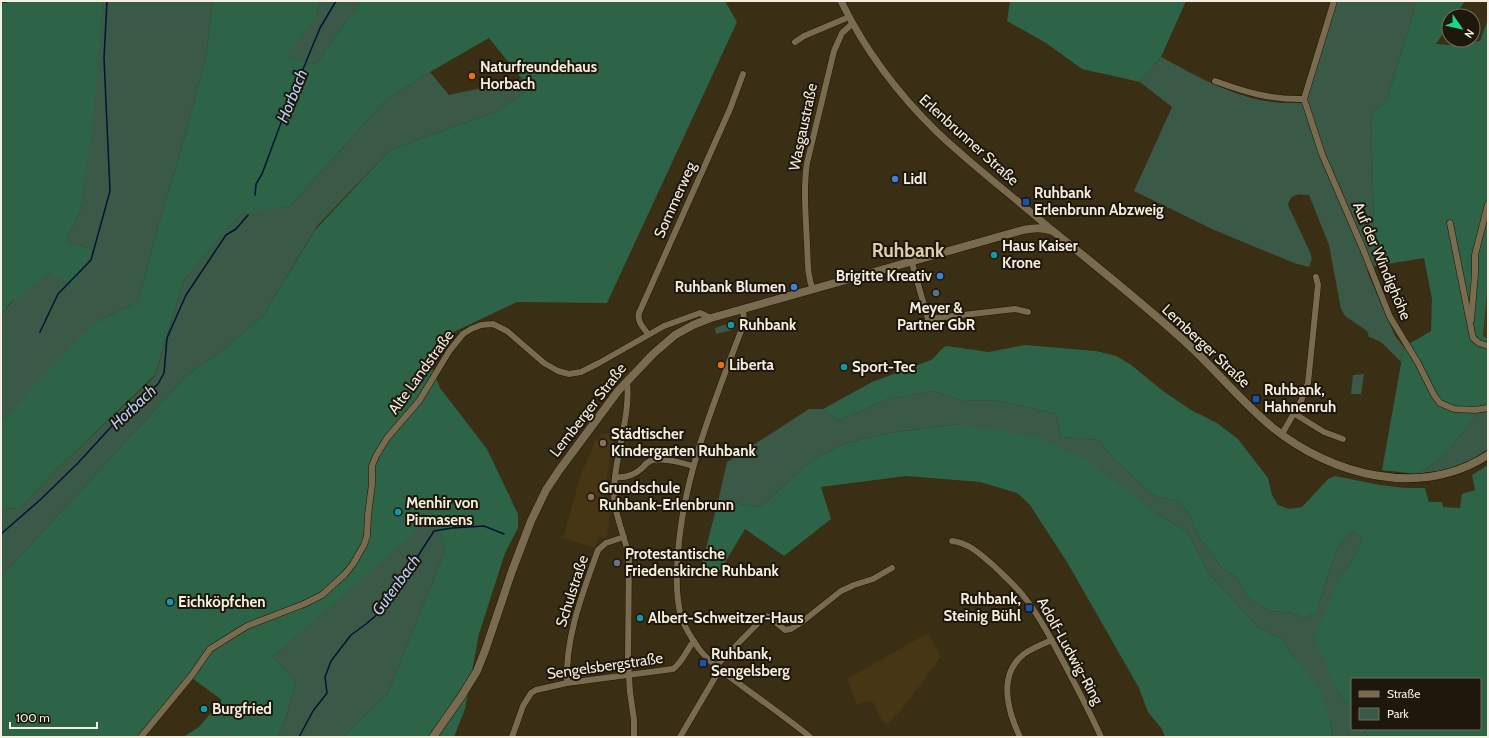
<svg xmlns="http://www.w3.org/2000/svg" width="1489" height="738" font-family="Cabin,sans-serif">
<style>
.built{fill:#463614}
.green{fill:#3a5a47}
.forest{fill:#2d6346}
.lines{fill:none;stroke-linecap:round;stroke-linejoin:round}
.stream{stroke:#031338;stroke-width:1.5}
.minor-casing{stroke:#211600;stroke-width:7}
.tertiary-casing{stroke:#211600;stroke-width:8}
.secondary-casing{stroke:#211600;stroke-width:9}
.minor{stroke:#796b50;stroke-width:6}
.tertiary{stroke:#796b50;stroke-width:7}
.secondary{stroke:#796b50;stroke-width:8}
.food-dot{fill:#e8710a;stroke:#1d170c;stroke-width:1.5}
.shop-dot{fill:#3f7fe0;stroke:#1d170c;stroke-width:1.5}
.transit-dot{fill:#1a4fb4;stroke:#1d170c;stroke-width:1.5}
.culture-dot{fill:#0f9aa8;stroke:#1d170c;stroke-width:1.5}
.service-dot{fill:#5c6f8a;stroke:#1d170c;stroke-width:1.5}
.education-dot{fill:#8d6e63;stroke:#1d170c;stroke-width:1.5}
.worship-dot{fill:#6b7280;stroke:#1d170c;stroke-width:1.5}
.labels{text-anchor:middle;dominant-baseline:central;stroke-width:4;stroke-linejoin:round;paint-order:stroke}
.poi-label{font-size:15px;font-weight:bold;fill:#f5eddd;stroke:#1d170c;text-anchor:start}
.street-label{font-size:15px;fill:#f5eddd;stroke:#1d170c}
.water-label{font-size:16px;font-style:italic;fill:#b7cef7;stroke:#1d170c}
.district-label{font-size:19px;font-weight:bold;fill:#deceb0;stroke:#1d170c}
</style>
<rect width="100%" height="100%" fill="#3a2e14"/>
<g class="built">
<polygon points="1488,282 1488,339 1483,336"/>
<polygon points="601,433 614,436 604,496 612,497 607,538 598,537 595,548 563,538 581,474 592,450 594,439 599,440"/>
<polygon points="928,633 941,657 903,708 887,724 882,721 873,702 866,701 857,705 847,679"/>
</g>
<g class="green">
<path d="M103 1H213L206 56 182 147 159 223 138 302 101 320 1 422V315C21 287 62 266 92 249L66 241 81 210 91 131Z"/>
<polygon points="320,1 361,1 316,64 285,57 317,15"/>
<path d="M1336 1H1417L1387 99 1371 114 1375 266 1367 271 1395 336 1404 347 1401 362 1381 342 1369 337 1367 331 1345 316 1341 309 1329 245 1309 195C1298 194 1291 193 1288 205L1310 252 1312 259 1309 267 1294 263 1212 229 1134 191 1172 107 1140 82 1161 57C1197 76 1232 97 1273 102 1284 104 1296 102 1307 103L1306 98Z"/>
<polygon points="430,72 449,95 522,79 525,92 495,112 390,150 317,226 263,316 224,349 186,376 1,577 1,509 20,508 57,469 155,376 184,280 240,213 290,206 385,101"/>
<polygon points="730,323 732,330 716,334 715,328"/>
<polygon points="1364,374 1361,394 1351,394 1353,375"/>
<path d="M932 391 963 401 996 400 1056 414 1061 437 1099 440 1112 457 1153 495 1180 502 1188 512 1201 540 1222 568 1236 577 1249 598 1270 611 1293 613 1303 618 1317 613C1322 595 1333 551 1344 539 1347 536 1351 533 1354 531L1363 539 1355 556 1340 577 1338 692 1352 709V729H1368L1362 737H1332L1330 719 1297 661 1281 638 1258 627 1210 575 1187 532 1153 511 960 424 889 433 843 444 811 461 761 507 718 501 727 462 809 409H823L838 421 888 399Z"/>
<polygon points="1488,411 1488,449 1471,460 1446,470 1416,474 1440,460 1465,430 1476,415"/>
<polygon points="435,514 445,551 388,693 343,737 278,737 287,714 296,682 273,657"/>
</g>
<g class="forest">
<polygon points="7,1 103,1 93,121 81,210 66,241 92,249 74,285 50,273 9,304 1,315 1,3 7,3"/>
<polygon points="213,1 320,1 317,15 286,57 316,64 361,1 725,1 737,22 607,303 517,302 437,340 429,360 440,388 487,449 518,514 518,528 505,553 479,634 465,709 454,737 343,737 388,693 445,551 435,515 273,657 296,682 287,714 278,737 183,737 199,727 222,700 189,676 138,737 1,737 1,577 186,376 224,349 263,316 315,230 390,150 495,112 525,92 522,79 489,38 430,72 385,101 290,206 240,214 184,280 155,375 57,469 20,508 1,509 1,422 81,336 101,320 138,302 159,223 182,147 206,56"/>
<polygon points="1010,1 1186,1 1161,57 1140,82 1082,69 1046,43 1007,21"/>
<polygon points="1417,1 1465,1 1455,16 1449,16 1449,25 1436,44 1451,45 1480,41 1488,19 1488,282 1483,336 1488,339 1488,411 1476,415 1465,430 1440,460 1416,474 1382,470 1404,347 1431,331 1432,299 1424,258 1375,266 1371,114 1387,99"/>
<path d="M1025 345 1096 351 1116 356 1130 364 1163 391 1191 410 1217 423 1238 439 1268 478 1272 495 1278 505 1289 509 1302 507 1328 479 1335 476 1380 485 1405 488H1425L1429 502H1442L1443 507 1460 508 1462 494 1475 490 1472 475 1488 465V737H1369L1367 735 1365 737H1362L1368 729H1480V679H1352V709L1338 692 1314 638 1340 577 1355 556 1363 539 1354 531C1351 533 1347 536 1344 539 1333 551 1322 595 1317 613L1303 618 1293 613 1270 611 1249 598 1236 577 1222 568 1201 540 1188 512 1180 502 1153 495 1112 457 1099 440 1061 437 1056 414 996 400 963 401 932 391 888 399 838 421 823 409 872 382 931 360C937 356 940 349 946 346L989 352Z"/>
<polygon points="960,424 1038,437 1089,461 1153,511 1187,532 1210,575 1258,627 1281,638 1297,661 1318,685 1330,719 1332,737 1165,737 1162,729 1148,712 1139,688 1067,562 1030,505 1017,493 980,482 906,476 821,487 831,519 784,556 745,529 727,559 721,571 711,569 702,564 718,501 761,507 811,461 843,444 889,433"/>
</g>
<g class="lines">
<g class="stream">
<polyline points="255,195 256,184 262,174 282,120 320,28 336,1"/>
<polyline points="40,332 58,294 91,260 110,191 104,58 107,1"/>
<polyline points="1,534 40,500 78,463 121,416 158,384 164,373 167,338 186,295 226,235 236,229 248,215"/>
<polyline points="299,737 313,711 327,693 325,677 331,661 351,635 366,624 380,612 391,598 434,531 452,528 484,526 504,534"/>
</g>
<g class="minor-casing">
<g id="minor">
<polyline points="1334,1 1304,99 1322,154 1363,249 1390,317 1418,363 1434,395 1440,403 1454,409 1475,410 1488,408"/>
<polyline points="795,42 804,36 849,17"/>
<path d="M1215 81C1245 92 1271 100 1304 99"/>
<polyline points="1450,223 1473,338 1479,343 1488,346"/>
<polyline points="912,263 928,319 1015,309 1028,312"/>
<path d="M813 290C807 276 808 260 807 244 806 217 803 190 807 163L834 51 842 33 852 24"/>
<path d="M743 310 744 320 741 331C714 402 683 477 678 554 676 575 676 597 681 617 685 628 692 639 699 649 711 664 727 675 742 686 765 703 788 719 810 737"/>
<polyline points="1471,320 1475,274 1475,255 1488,204"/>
<path d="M648 334C643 327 637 322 639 313L730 109 743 74"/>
<path d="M627 382C631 414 615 455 614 489 613 513 625 535 629 558L628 660 630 692 634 720V737"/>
<polyline points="1295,414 1324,432 1343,439"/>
<polyline points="1282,434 1301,401 1308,383 1318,285 1316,277"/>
<path d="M615 477C625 478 633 476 641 469 644 466 646 463 650 461 661 457 683 463 693 466"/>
<path d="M952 541C969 543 980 554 993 565 1004 576 1016 586 1025 598 1041 618 1052 641 1064 663 1077 688 1090 712 1101 737"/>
<polyline points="716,666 765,616 769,617 785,630 791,629 802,622 841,591 854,585 873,579 892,568"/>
<path d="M567 683C565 637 583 592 598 550L606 543 624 537"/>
<polyline points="141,737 192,675 210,649 247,626 304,604 322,595 345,574 353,564 364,545 367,536 368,515 372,484 372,466 376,456 387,438 419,401 450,350 463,334 471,329 481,325 493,324 507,331 544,363 558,371 569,374 581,372 599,363 664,326 700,313 711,318"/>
<path d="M512 737 523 706 531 693 536 690 567 683 673 669C682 663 687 649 694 641"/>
<polyline points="680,737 720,669"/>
<path d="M1020 737C1008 712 997 675 1024 654 1032 648 1043 644 1052 640"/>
</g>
</g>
<g class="tertiary-casing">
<path id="tertiary" d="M841 1C865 50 898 94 937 132 974 167 1015 198 1053 231"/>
</g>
<g class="secondary-casing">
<path id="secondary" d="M433 737 461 697 477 671 486 648 512 571 531 521 546 490 560 469 618 391 653 354 675 335 693 325 711 318 1023 230C1034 228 1042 227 1053 231 1096 266 1140 301 1181 338 1213 366 1239 400 1272 427 1331 475 1420 499 1488 455"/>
</g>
<use href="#minor" class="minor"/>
<use href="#tertiary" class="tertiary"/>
<use href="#secondary" class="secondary"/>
</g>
<g class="food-dot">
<circle cx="472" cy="76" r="4"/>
<circle cx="721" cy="365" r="4"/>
</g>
<g class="shop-dot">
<circle cx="895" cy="179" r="4"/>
<circle cx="940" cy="276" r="4"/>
<circle cx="794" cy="287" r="4"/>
</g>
<g class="transit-dot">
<rect x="1022" y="198" width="8" height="8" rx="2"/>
<rect x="1252" y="395" width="8" height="8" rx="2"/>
<rect x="1025" y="604" width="8" height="8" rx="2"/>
<rect x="699" y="659" width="8" height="8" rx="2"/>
</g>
<g class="culture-dot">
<circle cx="994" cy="255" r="4"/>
<circle cx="731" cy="325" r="4"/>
<circle cx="844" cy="367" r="4"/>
<circle cx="398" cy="512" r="4"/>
<circle cx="170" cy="602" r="4"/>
<circle cx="640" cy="618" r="4"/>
<circle cx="204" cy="709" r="4"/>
</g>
<circle class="service-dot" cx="936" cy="293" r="4"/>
<g class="education-dot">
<circle cx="603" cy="443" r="4"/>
<circle cx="591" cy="497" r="4"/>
</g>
<circle class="worship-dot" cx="617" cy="563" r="4"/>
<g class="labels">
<g class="poi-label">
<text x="480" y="67">Naturfreundehaus<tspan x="480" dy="17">Horbach</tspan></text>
<text x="903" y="179">Lidl</text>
<text x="1034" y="193">Ruhbank<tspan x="1034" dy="17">Erlenbrunn Abzweig</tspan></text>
<text x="1002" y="246">Haus Kaiser<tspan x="1002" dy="17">Krone</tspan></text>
<text x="932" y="276" text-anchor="end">Brigitte Kreativ</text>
<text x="786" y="287" text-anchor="end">Ruhbank Blumen</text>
<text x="936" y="308" text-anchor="middle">Meyer &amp;<tspan x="936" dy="17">Partner GbR</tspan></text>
<text x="739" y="325">Ruhbank</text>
<text x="729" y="365">Liberta</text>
<text x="852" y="367">Sport-Tec</text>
<text x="1264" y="390">Ruhbank,<tspan x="1264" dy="17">Hahnenruh</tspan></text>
<text x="611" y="434">Städtischer<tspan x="611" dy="17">Kindergarten Ruhbank</tspan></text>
<text x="599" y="488">Grundschule<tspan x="599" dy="17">Ruhbank-Erlenbrunn</tspan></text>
<text x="406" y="503">Menhir von<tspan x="406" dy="17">Pirmasens</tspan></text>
<text x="625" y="554">Protestantische<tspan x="625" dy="17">Friedenskirche Ruhbank</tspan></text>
<text x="1021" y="599" text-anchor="end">Ruhbank,<tspan x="1021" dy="17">Steinig Bühl</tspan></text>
<text x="178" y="602">Eichköpfchen</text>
<text x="648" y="618">Albert-Schweitzer-Haus</text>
<text x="711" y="654">Ruhbank,<tspan x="711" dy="17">Sengelsberg</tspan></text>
<text x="212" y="709">Burgfried</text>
</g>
<g class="street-label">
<text transform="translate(803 127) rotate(-78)">Wasgaustraße</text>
<text transform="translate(969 140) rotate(42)">Erlenbrunner Straße</text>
<text transform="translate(675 200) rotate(-66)">Sommerweg</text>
<text transform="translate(1382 261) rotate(67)">Auf der Windighöhe</text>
<text transform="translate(1206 346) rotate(43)">Lemberger Straße</text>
<text transform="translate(421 372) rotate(-54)">Alte Landstraße</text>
<text transform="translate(588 410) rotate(-52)">Lemberger Straße</text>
<text transform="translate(572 591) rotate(-72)">Schulstraße</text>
<text transform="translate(1070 651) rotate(61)">Adolf-Ludwig-Ring</text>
<text transform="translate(605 666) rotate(-8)">Sengelsbergstraße</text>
</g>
<g class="water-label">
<text transform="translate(292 96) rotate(-68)">Horbach</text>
<text transform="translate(133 407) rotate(-43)">Horbach</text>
<text transform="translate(396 585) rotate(-54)">Gutenbach</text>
</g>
<g class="district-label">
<text x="908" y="250">Ruhbank</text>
</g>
</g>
<rect width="1489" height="738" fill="none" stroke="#f5eddd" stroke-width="4"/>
<rect x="1351" y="678" width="130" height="52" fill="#1d170c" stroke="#736d60"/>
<rect x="1359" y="691" width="20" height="6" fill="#796b50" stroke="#736d60"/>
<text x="1387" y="698" font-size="12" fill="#f5eddd">Straße</text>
<rect x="1359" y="708" width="20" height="12" fill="#3a5a47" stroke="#736d60"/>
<text x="1387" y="718" font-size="12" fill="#f5eddd">Park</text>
<g transform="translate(1461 28) rotate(124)"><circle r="19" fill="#1d170c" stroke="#736d60"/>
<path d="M0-3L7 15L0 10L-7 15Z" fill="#19d988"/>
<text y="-6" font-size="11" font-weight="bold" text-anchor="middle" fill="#f5eddd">N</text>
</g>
<path d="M10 722v6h87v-6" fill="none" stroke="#f5eddd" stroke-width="2"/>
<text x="16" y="722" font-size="12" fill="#f5eddd" stroke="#1d170c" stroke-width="3" paint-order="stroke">100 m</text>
</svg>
